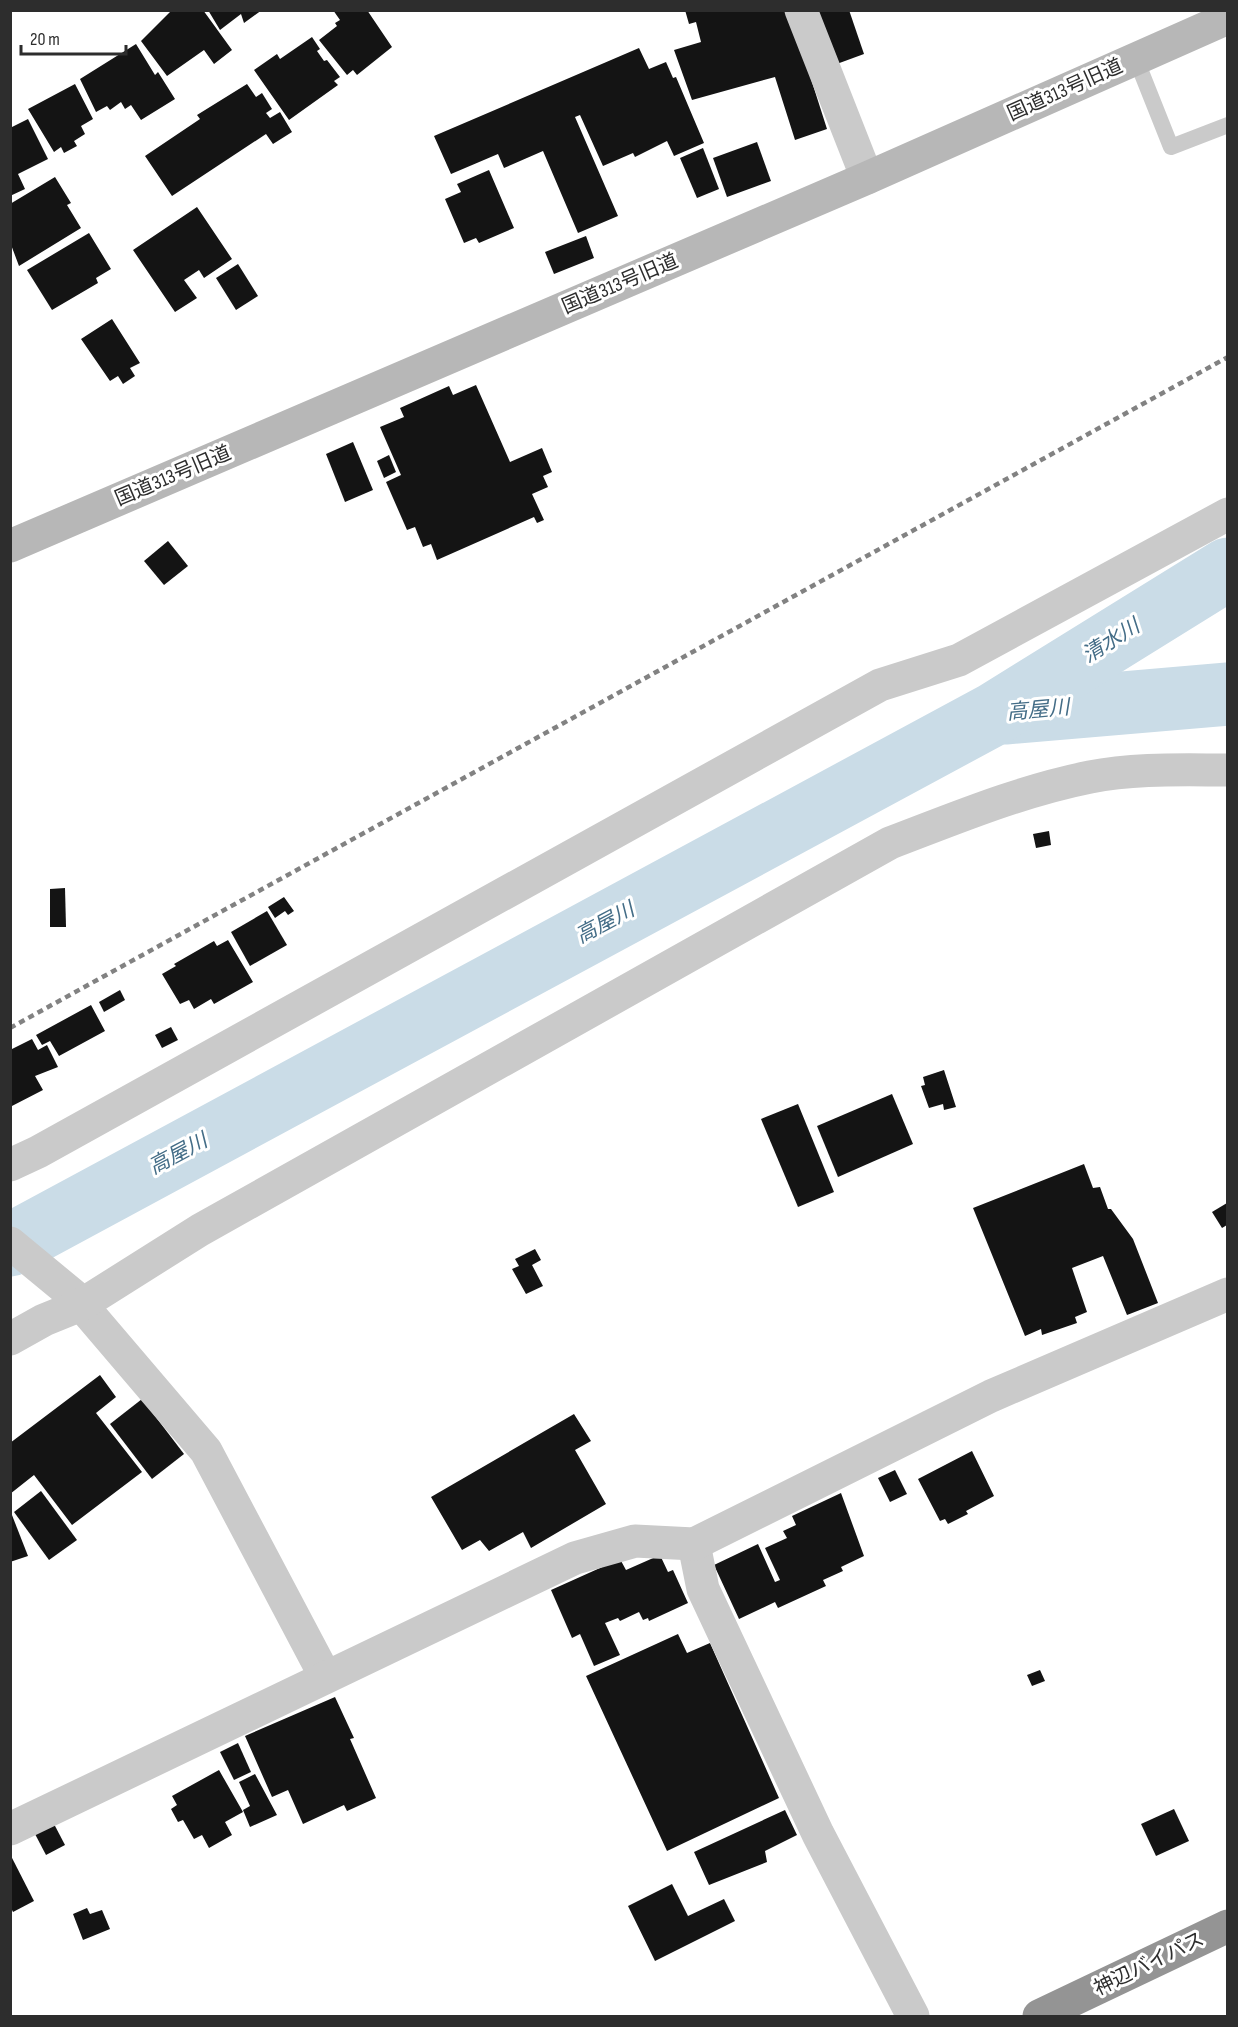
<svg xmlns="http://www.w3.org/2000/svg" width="1238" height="2027" font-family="'Sofia Sans Condensed','Noto Sans JP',sans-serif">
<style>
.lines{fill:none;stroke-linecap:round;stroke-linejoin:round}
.river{stroke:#cadce7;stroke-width:63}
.building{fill:#141414}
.lane{stroke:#cacaca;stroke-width:16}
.street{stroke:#cacaca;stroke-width:33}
.secondary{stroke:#b7b7b7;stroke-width:33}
.highway{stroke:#949494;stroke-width:33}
.rail{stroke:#828282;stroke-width:4.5;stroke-dasharray:6 4.5;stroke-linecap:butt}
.labels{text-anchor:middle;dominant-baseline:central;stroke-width:6;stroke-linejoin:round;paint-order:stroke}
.street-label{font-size:20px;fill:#2d2d2d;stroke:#fff}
.water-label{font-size:21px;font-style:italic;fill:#446d87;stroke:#fff}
</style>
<rect width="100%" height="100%" fill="#fff"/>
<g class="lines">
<g class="river">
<polyline points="1005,713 1228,694"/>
<polyline points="10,1245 994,714 1228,569"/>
</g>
</g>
<g class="building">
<polygon points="172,10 203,10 232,50 214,64 204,50 167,76 141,41"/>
<polygon points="208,10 262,10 244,23 241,14 220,30"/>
<polygon points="333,10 367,10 392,47 357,75 353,70 347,75 319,40 337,26 335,23 340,20"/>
<polygon points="685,10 789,10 827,129 795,140 775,77 692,100 674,50 701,42 696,22 689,24"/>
<polygon points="815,10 849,10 864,54 834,65"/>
<polygon points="312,37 320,49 317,51 324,61 327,60 340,77 334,81 338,85 289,120 254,70 277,54 280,59"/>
<polygon points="136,44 155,75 158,72 175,99 141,120 131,105 125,109 121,102 110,110 107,106 96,112 80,79"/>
<polygon points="639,48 649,69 666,62 673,78 676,77 704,143 674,156 667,141 635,157 633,153 603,166 580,115 575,117 618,216 578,233 543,151 504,168 498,154 451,174 434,136"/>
<polygon points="75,84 93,119 81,126 85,134 74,141 77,146 64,153 61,147 54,152 28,109"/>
<polygon points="247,84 256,97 262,93 272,109 266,113 270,118 280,112 292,132 273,144 266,134 172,196 145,156 200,119 197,115"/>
<polygon points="28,119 48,159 18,174 25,189 10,196 10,128"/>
<polygon points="757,142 771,181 727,197 713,158"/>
<polygon points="703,148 719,189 697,198 680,158"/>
<polygon points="489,170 514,228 479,243 476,238 464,243 445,199 461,192 457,184"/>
<polygon points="55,177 71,203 67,205 81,228 19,266 10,242 10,204"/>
<polygon points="197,207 232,259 204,278 199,270 184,280 197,298 175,312 133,250"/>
<polygon points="89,233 111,269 96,278 98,283 52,310 27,270"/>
<polygon points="586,236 594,258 554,274 545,252"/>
<polygon points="238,264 258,296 236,310 216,278"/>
<polygon points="112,319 140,363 130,368 135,376 123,384 118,376 110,381 81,339"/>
<polygon points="476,385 510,462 542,448 552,472 543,476 548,487 532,494 544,520 537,523 534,517 437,560 431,544 423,547 415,527 407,530 386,482 401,475 380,427 404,417 400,408 449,386 453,395"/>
<polygon points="353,442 373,490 345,502 326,454"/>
<polygon points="389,455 396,472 384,478 377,461"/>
<polygon points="168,541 188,566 164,585 144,561"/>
<polygon points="1049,831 1051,845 1036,848 1033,834"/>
<polygon points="65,888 66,927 50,927 50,889"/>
<polygon points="284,897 294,911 288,915 285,911 275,918 268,907"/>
<polygon points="267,911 287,945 250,966 231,932"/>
<polygon points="228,940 253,982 214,1004 211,999 194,1009 189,1000 180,1004 162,974 176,966 174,964 214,941 217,946"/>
<polygon points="120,990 125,1000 104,1012 99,1002"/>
<polygon points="91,1005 105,1031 59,1056 50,1041 42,1045 36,1035"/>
<polygon points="171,1027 178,1040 162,1048 155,1035"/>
<polygon points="32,1039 38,1050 47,1045 58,1067 35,1076 43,1090 10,1107 10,1050"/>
<polygon points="944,1070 956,1107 944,1110 943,1104 929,1108 921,1086 925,1085 923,1077"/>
<polygon points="892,1094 913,1144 838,1177 817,1126"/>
<polygon points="798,1104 834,1192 798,1207 761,1119"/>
<polygon points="1084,1164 1093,1188 1100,1187 1108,1209 1111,1209 1133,1239 1158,1303 1127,1315 1103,1256 1072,1268 1087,1312 1075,1317 1077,1323 1042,1335 1041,1329 1025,1336 973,1208"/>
<polygon points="1227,1203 1227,1225 1222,1228 1212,1212"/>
<polygon points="535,1249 541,1260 532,1265 543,1286 526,1294 512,1269 519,1266 515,1259"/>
<polygon points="100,1375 116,1397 96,1413 142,1472 72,1525 34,1475 10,1494 10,1443"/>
<polygon points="142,1399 184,1454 152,1479 110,1424"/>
<polygon points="574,1414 591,1441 575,1450 606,1504 531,1548 523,1532 489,1551 480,1540 462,1550 431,1497"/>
<polygon points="972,1451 994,1496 966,1511 968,1514 948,1524 945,1519 940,1521 918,1479"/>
<polygon points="895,1470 907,1494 890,1502 878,1478"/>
<polygon points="41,1491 77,1540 49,1560 14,1512"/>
<polygon points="841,1493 864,1556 841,1567 843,1571 823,1580 826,1586 778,1608 775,1602 739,1619 714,1565 758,1544 775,1582 780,1580 765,1548 787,1538 783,1531 796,1525 792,1516"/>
<polygon points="10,1510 28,1556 10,1562"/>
<polygon points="660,1555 668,1572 673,1570 688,1603 649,1621 648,1618 643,1620 639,1612 620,1621 618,1618 605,1623 620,1655 594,1666 580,1634 572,1638 551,1590 620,1559 626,1570"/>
<polygon points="678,1634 687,1653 710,1643 779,1798 667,1851 586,1676"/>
<polygon points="1040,1670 1045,1681 1032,1686 1027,1675"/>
<polygon points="335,1697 354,1738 350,1739 376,1798 347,1811 344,1805 303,1824 288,1790 272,1797 245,1736"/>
<polygon points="238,1743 251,1772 234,1780 220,1752"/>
<polygon points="219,1770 243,1812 225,1822 232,1835 209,1848 202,1835 194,1839 183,1820 178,1822 171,1809 177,1805 172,1796"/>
<polygon points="255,1774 277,1815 250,1827 243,1810 250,1806 239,1782"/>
<polygon points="1174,1809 1189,1841 1156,1856 1141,1824"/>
<polygon points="785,1810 797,1835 765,1851 767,1862 709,1885 694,1852"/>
<polygon points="54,1824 65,1845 46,1855 35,1834"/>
<polygon points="10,1854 34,1901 13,1912 10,1906"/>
<polygon points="672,1884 688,1916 724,1899 735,1921 655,1961 628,1906"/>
<polygon points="87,1908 90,1914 102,1910 110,1929 83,1940 73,1914"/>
</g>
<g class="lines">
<polyline class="lane" points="1136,59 1171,147 1228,125"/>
<g class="street">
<polyline points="801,10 867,178"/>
<polyline points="10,1165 38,1152 880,685 959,660 1228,514"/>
<polyline points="10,1243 73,1295 206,1451 325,1676"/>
<path d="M10 1339 44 1320 81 1305 200 1230 890 843C956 818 1020 791 1090 777 1134 768 1183 770 1228 770"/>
<polyline points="694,1544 703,1589 818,1834 913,2016"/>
<polyline points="10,1829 575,1558 635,1541 694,1544 991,1396 1228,1294"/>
</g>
<polyline class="secondary" points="10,546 867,178 1228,18"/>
<polyline class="highway" points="1039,2016 1228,1926"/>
<polyline class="rail" points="10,1028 1228,357"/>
</g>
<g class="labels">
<g class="street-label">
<text transform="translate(1065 90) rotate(-24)">国道313号旧道</text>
<text transform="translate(620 284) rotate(-23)">国道313号旧道</text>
<text transform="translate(173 476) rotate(-23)">国道313号旧道</text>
<text transform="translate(1149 1964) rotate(-26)">神辺バイパス</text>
</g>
<g class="water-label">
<text transform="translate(1111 641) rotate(-32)">清水川</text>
<text transform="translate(1038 710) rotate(-5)">高屋川</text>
<text transform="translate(605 923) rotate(-28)">高屋川</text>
<text transform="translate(178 1154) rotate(-28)">高屋川</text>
</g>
</g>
<rect width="1238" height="2027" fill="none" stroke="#2d2d2d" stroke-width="24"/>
<path d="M21 45v9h105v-9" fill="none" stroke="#2d2d2d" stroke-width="3"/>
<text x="30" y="45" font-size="18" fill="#2d2d2d" stroke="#ffffff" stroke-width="4.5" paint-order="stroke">20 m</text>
</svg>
